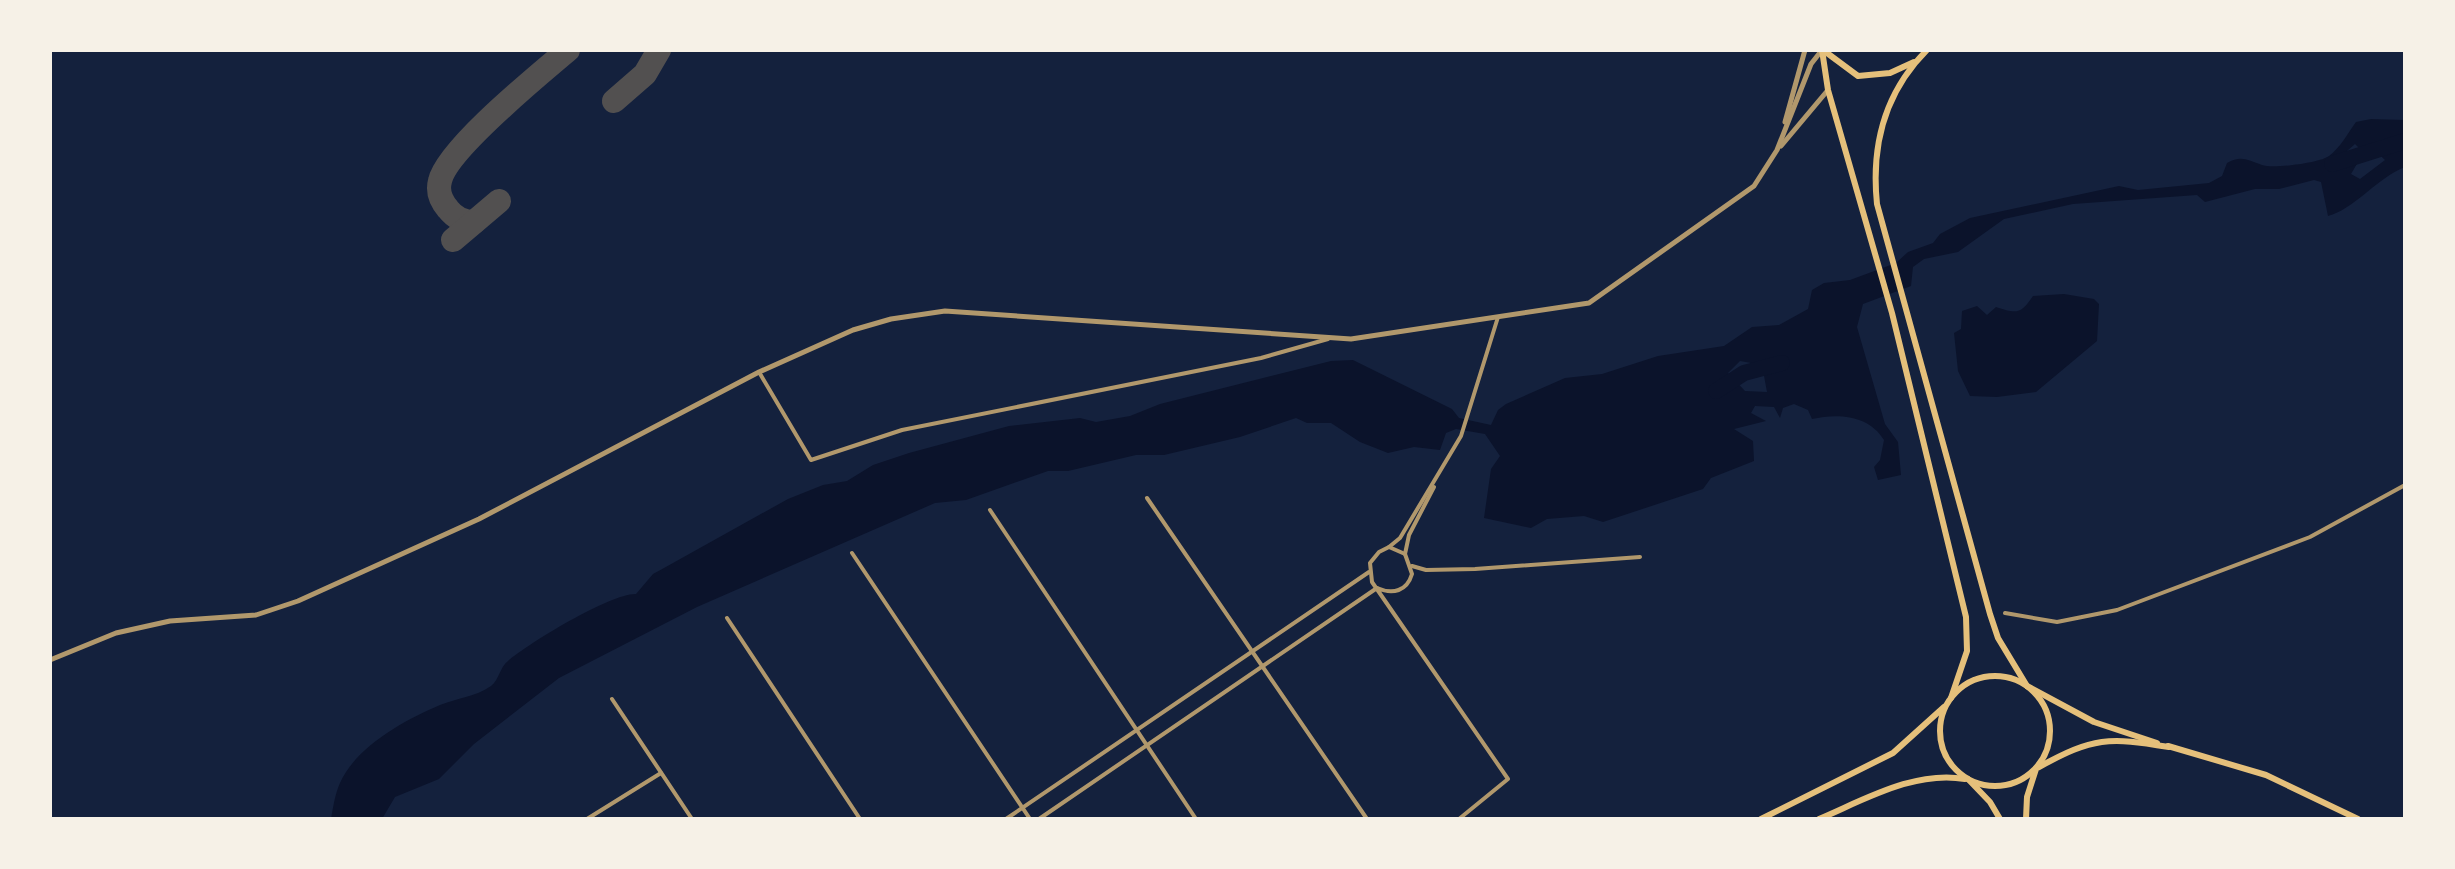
<svg xmlns="http://www.w3.org/2000/svg" width="2455" height="869" font-family="Mulish,sans-serif">
<style>
.water{fill:#0b132b;fill-rule:evenodd}
.lines{fill:none;stroke-linecap:round;stroke-linejoin:round}
.river{stroke:#0b132b;stroke-width:16}
.taxiway{stroke:#525050;stroke-width:24}
.minor{stroke:#b1986c;stroke-width:4}
.tertiary{stroke:#b1986c;stroke-width:5}
.primary{stroke:#e5c07b;stroke-width:6}
.trunk{stroke:#e5c07b;stroke-width:6}
</style>
<rect width="100%" height="100%" fill="#14213d"/>
<g class="water">
<path d="M2371 119 2405 120V167C2377 178 2353 210 2328 216L2321 182 2314 180 2279 189H2255L2205 202 2197 195 2073 204 2004 219 1958 252 1924 259 1913 267 1911 286 1863 304 1857 327 1885 424 1898 442 1901 475 1878 480 1874 467 1880 460 1884 440C1869 415 1838 413 1812 419L1808 410 1794 404 1783 408 1780 418 1774 407 1755 406 1751 413 1766 421 1734 429 1753 441 1754 461 1711 478 1703 489 1603 522 1584 516 1547 519 1531 528 1484 518 1491 469 1500 456 1485 434 1456 429 1446 433 1440 450 1414 447 1388 453 1360 442 1331 423H1307L1296 418 1240 437 1164 455H1136L1068 471H1048L966 500 935 503 697 607 559 678 474 744 439 779 395 797 382 819H331C333 808 335 794 340 783 356 747 404 720 440 705 457 698 475 697 491 686 499 680 500 667 508 661 529 643 611 593 636 594L653 574 664 568 788 499 823 485 847 481 873 465 909 453 1009 426 1080 418 1096 422 1130 416 1160 404 1331 361 1353 360 1452 409 1459 418 1491 425 1498 410 1506 404 1565 378 1602 374 1658 356 1724 346 1752 327 1779 325 1808 309 1812 290 1824 283 1850 280 1896 263 1908 252 1933 243 1940 234 1970 218 2119 186 2138 190 2209 183 2222 176 2227 163C2241 155 2248 160 2262 165 2272 169 2320 163 2329 156 2340 148 2348 133 2356 122ZM2355 144 2363 152 2373 149 2385 160 2360 179 2351 174 2358 162 2347 151ZM1740 361 1762 365 1767 392 1745 391 1728 373Z"/>
<path d="M2064 294 2094 299 2099 304 2097 341 2036 392 1997 397 1970 396 1958 371 1954 333 1961 329 1962 311 1977 306 1987 315 1996 307C2017 314 2021 314 2033 296Z"/>
</g>
<g class="lines">
<g class="river">
<polyline points="2332,164 2405,141"/>
<polyline points="1716,391 1744,373 1782,363"/>
</g>
<g class="taxiway">
<polyline points="614,101 645,74 659,50"/>
<path d="M474 222C463 222 455 218 448 209 441 201 437 192 440 181 447 149 540 74 568 50"/>
<polyline points="453,240 499,201"/>
</g>
<g class="minor">
<polyline points="759,372 811,460 902,430 1261,358 1328,339"/>
<polyline points="1147,498 1367,819"/>
<polyline points="990,510 1196,819"/>
<polyline points="1389,547 1400,538 1461,436 1498,317"/>
<polyline points="852,553 1030,819"/>
<polyline points="1405,554 1409,535 1434,487"/>
<polyline points="1412,566 1426,570 1475,569 1640,557"/>
<path d="M1377 588C1393 595 1407 591 1412 574L1405 554 1389 547 1379 552 1370 563 1372 582 1508 779 1459 819"/>
<polyline points="2005,613 2057,622 2117,610 2310,537 2405,485"/>
<polyline points="727,618 860,819"/>
<polyline points="612,699 692,819"/>
<polyline points="587,819 661,773"/>
<polyline points="1006,819 1369,572"/>
<polyline points="1039,819 1377,588"/>
</g>
<g class="tertiary">
<polyline points="1785,122 1805,50"/>
<polyline points="1781,146 1828,90"/>
<polyline points="50,660 116,633 170,621 256,615 298,601 479,519 759,372 853,330 891,319 945,311 1351,339 1589,303 1754,186 1777,150 1811,64 1822,50"/>
</g>
<g class="primary">
<polyline points="2027,686 2094,722 2157,743"/>
<polyline points="2168,746 2266,775 2358,819"/>
<polyline points="1968,779 1990,802 2000,819"/>
<polyline points="2026,819 2027,797 2036,769"/>
</g>
<g class="trunk">
<polyline points="1822,50 1828,90 1892,313 1966,617 1967,651 1951,698"/>
<polyline points="1823,50 1858,76 1890,73 1914,62"/>
<path d="M1927 50C1885 92 1871 146 1877 204L1990 614 1998 638 2027 686"/>
<circle cx="1995" cy="731" r="55"/>
<path d="M2039 767C2094 737 2108 737 2169 747"/>
<polyline points="1761,819 1893,753 1944,707"/>
<path d="M1819 819C1864 800 1915 770 1965 779"/>
</g>
</g>
<rect width="2455" height="869" fill="none" stroke="#f6f1e7" stroke-width="104"/>
</svg>
